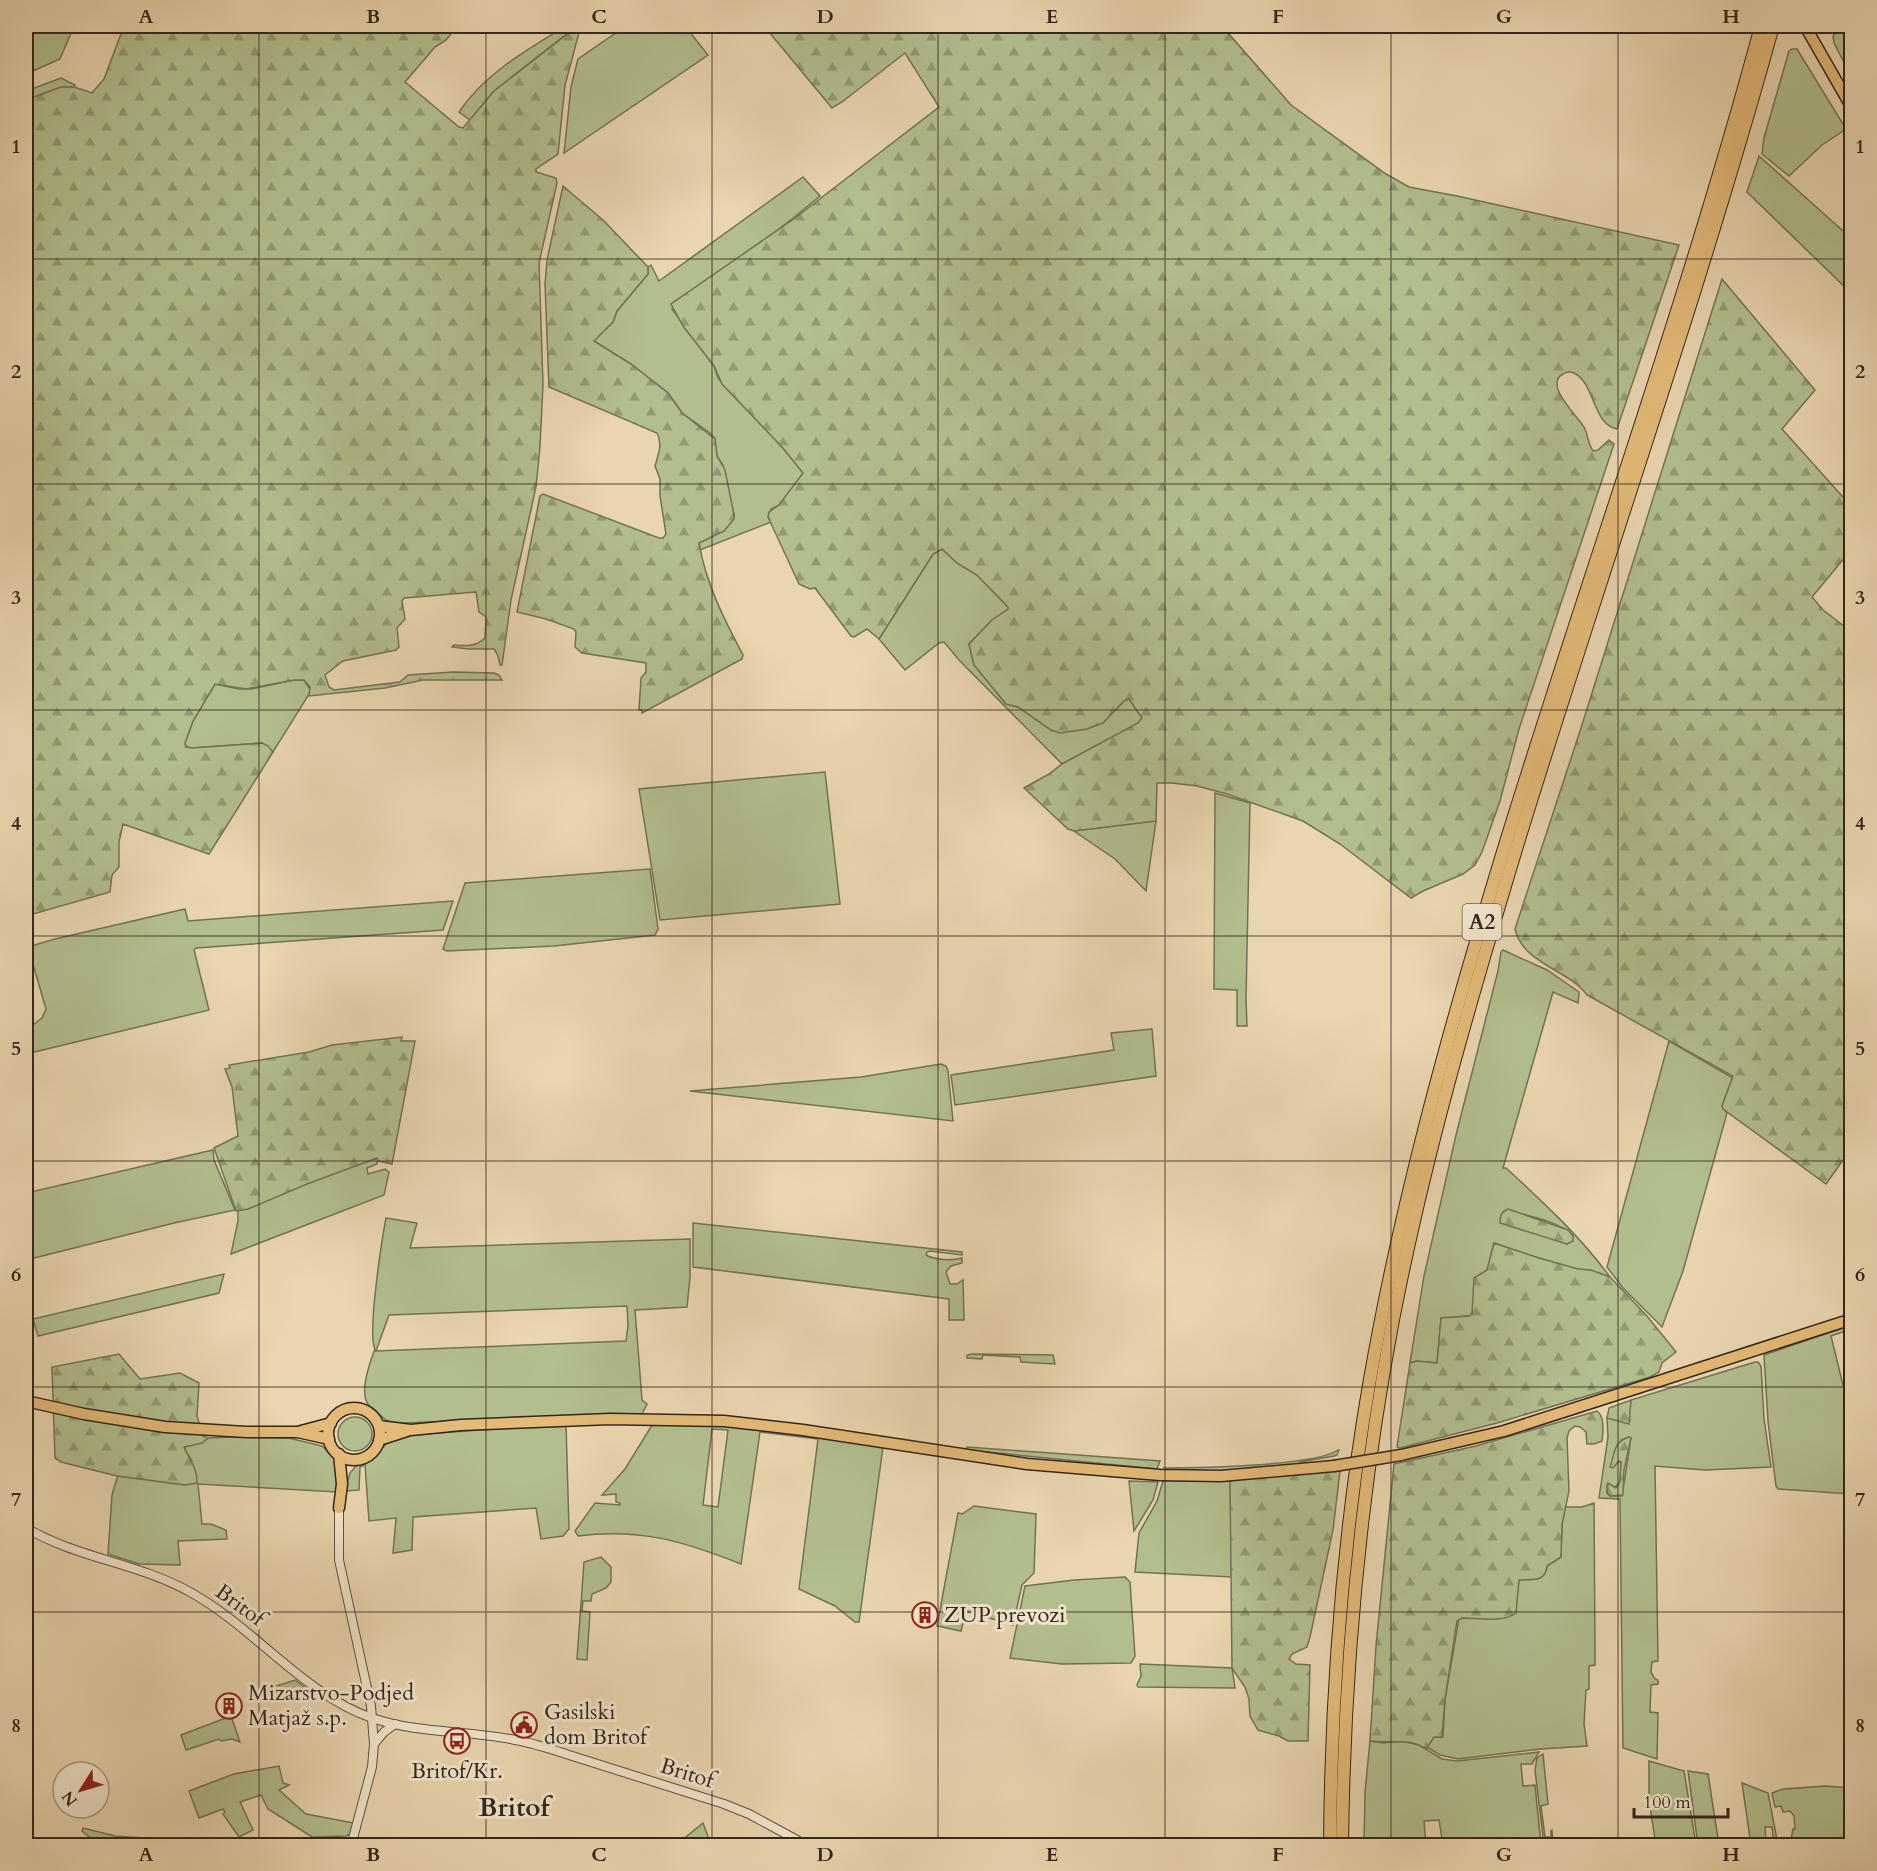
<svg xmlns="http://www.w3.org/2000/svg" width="1877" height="1871" font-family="Cardo,serif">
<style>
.grass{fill:#b2be8e;stroke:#727256;stroke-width:1.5;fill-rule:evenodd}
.forest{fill:url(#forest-firs);stroke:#727256;stroke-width:1.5}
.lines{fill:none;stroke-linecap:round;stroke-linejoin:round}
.minor-casing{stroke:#605242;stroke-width:10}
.major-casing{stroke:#33261d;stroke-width:13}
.highway-casing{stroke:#33261d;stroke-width:14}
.minor{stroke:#f1e4cb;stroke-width:8}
.major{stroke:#e4ba78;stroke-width:10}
.highway{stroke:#e4ba78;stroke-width:12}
.major-bridge-casing{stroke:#33261d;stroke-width:13;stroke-linecap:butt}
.major-bridge{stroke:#e4ba78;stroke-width:10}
.grid{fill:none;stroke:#33261d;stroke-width:1.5;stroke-opacity:0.55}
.labels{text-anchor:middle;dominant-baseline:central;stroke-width:6;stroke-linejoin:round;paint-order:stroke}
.shield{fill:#f1e4cb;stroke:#6c5f51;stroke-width:1.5}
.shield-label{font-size:21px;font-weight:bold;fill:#33261d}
.street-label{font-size:22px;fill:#33261d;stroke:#f1e4cb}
.poi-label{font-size:22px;fill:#33261d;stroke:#f1e4cb;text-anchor:start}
.quarter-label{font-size:26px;font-weight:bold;fill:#33261d;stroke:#f1e4cb}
.neatline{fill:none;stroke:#33261d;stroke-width:2}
.grid-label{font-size:20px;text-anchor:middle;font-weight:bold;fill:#33261d}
</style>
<defs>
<pattern id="forest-firs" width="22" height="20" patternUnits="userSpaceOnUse" patternTransform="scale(1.5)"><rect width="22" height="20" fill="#b2be8e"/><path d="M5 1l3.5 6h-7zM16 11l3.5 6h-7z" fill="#919a73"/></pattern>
</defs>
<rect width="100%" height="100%" fill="#e9d5af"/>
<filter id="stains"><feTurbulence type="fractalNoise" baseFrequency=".00333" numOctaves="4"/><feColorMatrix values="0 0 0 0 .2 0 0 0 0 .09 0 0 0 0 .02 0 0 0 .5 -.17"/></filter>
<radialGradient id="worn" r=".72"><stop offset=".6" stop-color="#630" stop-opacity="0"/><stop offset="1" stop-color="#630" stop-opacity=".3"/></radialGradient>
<g class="grass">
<polygon points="30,26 74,26 60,59 26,74 26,33"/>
<path d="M566 26H582L580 29H573L494 91 470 120 459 112C484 74 528 49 566 26Z"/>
<polygon points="626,26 685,26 708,55 564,153 571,87 578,59"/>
<polygon points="1842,26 1851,26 1851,76 1834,43 1833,36"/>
<polygon points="1792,49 1797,49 1846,129 1822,145 1789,176 1762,154 1764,138 1789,51"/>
<polygon points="61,78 75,85 74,87 60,88 26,100 26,91"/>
<polygon points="1759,156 1851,238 1851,293 1747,192"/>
<path d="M803 177 820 196C774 235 725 270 674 302L672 309 714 366 718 378 782 447 804 473 779 505 771 509 768 517 771 522 700 550 699 543 724 531 734 515 723 465 717 456 715 439 710 433 682 413 668 393 631 364 594 341V339L613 322 617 311 648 274V267L651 265 659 281Z"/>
<polygon points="942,549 957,563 977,575 1008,607 1009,609 992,620 969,644 974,665 1006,704 1018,707 1051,730 1102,721 1124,701 1129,699 1142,718 1138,724 1062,764 959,660 944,642 939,643 905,670 879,639 933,554"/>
<polygon points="294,680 304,680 311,691 273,752 262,743 192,748 186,747 185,743 193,721 215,684 239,689 251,689"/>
<polygon points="825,772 840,904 660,920 639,789"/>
<polygon points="1215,793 1250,803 1246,999 1247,1026 1237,1026 1237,990 1214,989"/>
<polygon points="1150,821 1156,821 1146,891 1115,859 1074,831"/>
<polygon points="650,869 658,929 655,935 554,946 447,951 443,949 465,883"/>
<polygon points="453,901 443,930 196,948 194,950 209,1010 26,1054 26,1030 42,1018 46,1009 28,947 55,939 185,909 188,921"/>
<path d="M1503 950 1547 970 1579 992 1578 1003 1553 992 1503 1168H1506C1543 1202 1580 1236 1610 1277 1598 1272 1589 1271 1577 1269 1549 1263 1521 1252 1494 1243L1487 1270 1472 1314 1469 1316 1441 1318 1437 1363 1417 1361 1410 1363 1424 1276 1456 1135 1498 971 1501 952ZM1522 1214C1539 1218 1560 1223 1573 1236L1567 1244 1557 1240Z"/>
<polygon points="1152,1029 1156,1076 955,1105 951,1075 1114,1050 1111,1033"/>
<polygon points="1669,1041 1733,1078 1722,1106 1727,1113 1683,1271 1662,1327 1623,1288 1607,1267"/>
<polygon points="941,1064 946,1066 948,1071 953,1121 690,1091 861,1077"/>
<polygon points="213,1150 214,1160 235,1210 174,1223 26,1260 26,1193"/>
<polygon points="378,1158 377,1164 367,1168 368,1174 385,1169 389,1172 384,1195 231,1254 238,1221 238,1210 248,1209 314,1180"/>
<path d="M386 1218 417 1223 410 1248 690 1239V1277L687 1307 635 1310 642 1400 647 1404 642 1414 403 1423C386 1422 387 1422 375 1410 374 1410 368 1405 368 1404 359 1392 370 1362 375 1349 367 1335 382 1239 386 1218ZM627 1306 628 1326 626 1341 376 1351 389 1315Z"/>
<path d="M693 1223 962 1252V1255L930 1251 927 1252 926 1255C934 1260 952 1261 962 1258V1263L951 1266 946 1272 950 1284H957L963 1280 964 1320H949V1299L693 1267Z"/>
<polygon points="224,1274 219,1293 38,1336 33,1319"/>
<polygon points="1851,1325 1851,1329 1831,1336 1851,1418 1851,1494 1778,1489 1776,1486 1768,1421 1764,1355"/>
<polygon points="972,1354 1053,1355 1055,1364 1021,1362 1020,1357 983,1355 982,1359 967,1358 967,1355"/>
<path d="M1755 1362H1758L1761 1366 1764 1419 1771 1467 1705 1470 1655 1466 1658 1661 1652 1662 1651 1672 1655 1679 1658 1680V1684L1651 1685 1650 1712 1658 1713 1657 1759 1623 1748 1620 1499 1599 1498 1608 1437 1607 1418 1630 1421 1629 1414 1631 1400ZM1629 1437 1631 1438 1622 1496H1610L1607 1493V1485H1611L1614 1488 1620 1482 1622 1464 1619 1461 1621 1440Z"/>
<circle cx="355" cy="1434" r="17"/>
<path d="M654 1422 752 1427 883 1447 859 1622H855L835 1606 799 1589 818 1439 760 1432 741 1564C683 1541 640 1528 578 1536L575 1531 595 1503 620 1505V1503L616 1502V1494L602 1495 625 1469ZM712 1429 728 1430 718 1507 703 1505Z"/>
<polygon points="566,1424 569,1529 563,1536 541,1539 536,1508 413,1517 412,1550 393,1553 396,1518 369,1521 365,1465 360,1467 359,1490 345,1491 350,1473 357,1465 371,1460 389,1441 407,1435"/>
<polygon points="233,1437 289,1438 322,1446 337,1461 337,1492 198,1484 202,1524 211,1524 226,1530 227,1539 178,1541 180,1565 139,1564 108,1554 112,1495 118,1475 192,1461 185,1450 186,1442 202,1443 208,1438"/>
<polygon points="967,1447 1160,1461 1157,1469 967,1450"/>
<path d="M1338 1450H1339L1337 1455 1334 1456 1300 1462 1299 1465 1229 1471H1167L1164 1468C1198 1468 1314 1466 1338 1450Z"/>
<polygon points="1230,1480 1232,1577 1135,1572 1139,1533 1157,1501 1163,1481"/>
<polygon points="1129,1481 1158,1482 1153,1500 1134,1531"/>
<path d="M1594 1503 1595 1650V1665L1589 1666V1689L1586 1690 1584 1724 1587 1746 1541 1749 1458 1759 1440 1755 1427 1747 1434 1737H1443L1445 1699 1459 1618 1512 1615 1515 1613 1519 1579C1533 1579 1545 1583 1547 1566L1561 1557 1562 1524 1565 1507H1582Z"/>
<polygon points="974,1506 1036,1514 1034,1573 1022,1585 1013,1625 966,1611 961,1631 937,1626 958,1513 962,1514"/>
<polygon points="601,1557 611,1567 611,1582 606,1588 592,1594 591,1601 583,1601 582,1611 590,1612 587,1660 577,1659 584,1562"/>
<polygon points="1125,1577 1130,1582 1135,1656 1131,1663 1062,1664 1010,1658 1025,1586 1074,1580"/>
<polygon points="1140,1664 1232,1668 1235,1688 1138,1687 1137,1685 1141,1676"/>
<polygon points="295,1680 313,1694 292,1700 269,1702 268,1699 271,1697 267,1689"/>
<polygon points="231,1716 240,1742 232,1739 221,1741 219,1739 186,1750 181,1735"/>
<polygon points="1370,1741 1383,1743 1402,1741 1419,1745 1442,1759 1457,1761 1539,1752 1532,1764 1521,1764 1523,1786 1535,1785 1541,1845 1443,1845 1439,1820 1424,1821 1426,1845 1364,1846 1365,1792"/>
<polygon points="1543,1754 1548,1804 1541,1806 1545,1837 1551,1837 1551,1831 1552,1830 1553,1845 1544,1845 1535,1770 1537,1758"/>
<polygon points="1649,1761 1684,1771 1696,1845 1656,1845 1649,1800"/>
<polygon points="279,1766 283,1783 289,1785 279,1790 306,1814 354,1823 350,1834 346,1836 312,1837 268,1809 261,1795 240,1802 253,1830 239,1837 223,1814 225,1812 223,1809 199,1818 189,1791 234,1774"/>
<polygon points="1688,1771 1708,1774 1719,1845 1698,1845"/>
<polygon points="1742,1783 1768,1793 1778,1845 1774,1845 1772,1827 1765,1827 1766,1845 1763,1845 1762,1840 1756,1842 1756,1845 1751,1845"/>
<polygon points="1825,1786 1851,1788 1851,1845 1790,1845 1793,1829 1795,1829 1794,1816 1790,1811 1783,1812 1781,1806 1775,1807 1772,1793 1783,1789"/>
<polygon points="703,1823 709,1839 698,1845 676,1845"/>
<polygon points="83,1828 115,1836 143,1838 141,1845 99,1845 82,1831"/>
</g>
<g class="forest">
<path d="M124 26H447L452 33 446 40 435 47 405 82 459 127 463 128 494 91 574 29H580L565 85 558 154 536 169V172L556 178 557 183 539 263 543 384 540 447 536 487 511 600 502 665H500L498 656 494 649H468L452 647 454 645C466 646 476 647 485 638L486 617 479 612 476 592 404 598 402 601 405 619 397 628 399 647 396 650 343 661 325 675 329 687 334 690 400 682 408 675 453 672 494 673 499 675 502 680H423L385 688 309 696 310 687 304 680H294L246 689 215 684 193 721 185 743 186 747 192 748 262 743 268 746 273 752 209 854 123 824 119 842V867L112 875 110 892 26 916V100L61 87H74L92 93 104 79Z"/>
<path d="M764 26H1222L1291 105 1386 174 1409 187 1457 196 1679 245 1617 429C1593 424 1595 386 1576 374 1572 372 1567 371 1563 374 1542 385 1581 419 1585 429 1588 436 1588 444 1593 451L1598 450 1609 440 1614 444 1519 729 1500 801 1482 852 1475 865 1463 874 1423 891 1411 898 1340 844 1303 821 1227 794 1197 786 1172 783H1157L1156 821 1074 831 1068 829 1024 788 1049 774 1062 764 1138 723 1142 718 1129 699 1124 701 1103 723 1087 729 1060 733 1051 730 1018 707 1006 704 974 665 969 644 992 620 1008 609V607L977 575 957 563 942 549 933 554 879 639 867 629 854 637 851 636 815 588 810 589 799 584 768 517 769 512 779 505 803 473 782 447 722 384 714 366 683 326 671 304 795 218 939 107 905 53 842 102 832 108Z"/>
<path d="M563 186 604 221 648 267V274L617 311 613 322 594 341 631 364 668 393 682 413 715 439 717 456 725 470 734 515V519L724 531 699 543C706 584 724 619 743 655L742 659 642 713V710H639L641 678 646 672V663L582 653 575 647 576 632 574 629 546 619 517 612 540 496 543 494 659 538H663L666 534 660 496V479L655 466C658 455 663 444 657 433L549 387 545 284 547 260Z"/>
<path d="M1722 279 1815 390 1782 429 1851 506V550L1812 597 1823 610 1852 632V1157L1848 1154 1846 1156 1826 1184 1723 1109 1722 1106 1733 1076 1587 995C1568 969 1523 964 1515 929L1581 728Z"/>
<polygon points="402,1037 401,1041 415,1041 392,1164 378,1161 377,1158 374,1159 307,1184 248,1209 236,1211 214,1148 238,1136 232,1087 225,1069 230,1068 229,1065 309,1052 332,1045"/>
<path d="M1508 1209 1568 1230 1573 1236V1241L1567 1244 1500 1223C1500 1216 1501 1212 1508 1209Z"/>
<polygon points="1494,1243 1539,1258 1578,1269 1591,1270 1610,1277 1647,1316 1676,1352 1662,1363 1659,1372 1650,1377 1497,1423 1400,1448 1397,1447 1410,1363 1417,1361 1437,1363 1441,1318 1469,1316 1472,1314 1474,1278 1487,1270"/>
<path d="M119 1354 140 1379 180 1373 199 1383 197 1416 203 1436 208 1438 202 1443 184 1447C189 1459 198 1469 197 1483L185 1485 117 1476 61 1462 55 1458 52 1367Z"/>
<polygon points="1631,1400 1629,1424 1607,1418 1609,1408"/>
<path d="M1597 1411C1605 1417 1603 1431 1602 1441L1594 1444H1587L1586 1432 1580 1427 1575 1426 1569 1431 1567 1438 1569 1491 1562 1524 1561 1557 1547 1566C1545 1583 1532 1579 1519 1580L1516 1613C1502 1623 1479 1618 1462 1618L1457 1621 1445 1699 1442 1737H1434L1426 1749C1409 1737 1389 1744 1370 1741L1376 1646 1394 1464 1476 1446Z"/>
<path d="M1629 1437 1631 1438 1624 1470 1623 1495 1610 1496 1607 1493 1608 1483 1616 1488 1620 1482 1621 1462 1619 1461 1613 1468 1610 1467C1615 1453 1613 1442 1629 1437Z"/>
<polygon points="1340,1471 1333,1530 1310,1637 1307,1647 1292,1654 1289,1659 1296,1664 1310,1665 1308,1741 1288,1741 1279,1736 1258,1730 1250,1716 1249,1699 1245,1687 1232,1668 1230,1480"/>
</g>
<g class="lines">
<g class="minor-casing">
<g id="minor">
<polyline points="339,1508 339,1560 371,1706 374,1744 372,1767 351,1846"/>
<path d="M26 1528C77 1558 138 1563 190 1592 255 1628 303 1694 372 1718 419 1734 468 1730 515 1740 539 1744 562 1753 585 1760 631 1775 678 1789 724 1804L749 1814 808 1846"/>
<polyline points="374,1744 384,1732 395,1724"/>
</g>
</g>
<g class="major-casing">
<g id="major">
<polyline points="1805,26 1852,108"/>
<polyline points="26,1401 84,1414 165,1427 246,1432 298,1432 329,1439"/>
<circle cx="354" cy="1434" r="26"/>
<polyline points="379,1426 411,1430 461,1425 610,1419 724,1421 803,1430 1027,1464 1160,1475 1221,1476 1334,1466"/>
<polyline points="301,1431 331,1423"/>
<polyline points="379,1440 407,1431"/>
<polyline points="339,1454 342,1484 339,1508"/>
<polyline points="1401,1455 1504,1431 1852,1319"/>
</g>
</g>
<g class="highway-casing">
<g id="highway">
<path d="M1330 1846C1331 1691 1343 1537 1369 1385 1400 1205 1449 1029 1502 855 1587 578 1686 305 1761 26"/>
<path d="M1342 1846C1344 1669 1360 1494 1393 1320 1424 1159 1470 1002 1517 846 1601 572 1697 302 1773 26"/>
</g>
</g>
<use href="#minor" class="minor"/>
<use href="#major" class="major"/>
<use href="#highway" class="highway"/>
<g class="major-bridge-casing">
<polyline id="major-bridge" points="1334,1466 1401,1455"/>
</g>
<use href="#major-bridge" class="major-bridge"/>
</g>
<path class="grid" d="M259 26V1846M486 26V1846M712 26V1846M938 26V1846M1165 26V1846M1391 26V1846M1618 26V1846M26 259H1852M26 484H1852M26 710H1852M26 936H1852M26 1161H1852M26 1387H1852M26 1612H1852"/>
<defs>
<g id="building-ring" transform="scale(1.35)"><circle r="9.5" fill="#f1e4cb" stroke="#8f2418" stroke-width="1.5"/><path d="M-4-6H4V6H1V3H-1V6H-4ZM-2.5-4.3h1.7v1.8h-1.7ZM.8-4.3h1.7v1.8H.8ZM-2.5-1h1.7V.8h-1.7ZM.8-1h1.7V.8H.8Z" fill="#8f2418"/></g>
<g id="civic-ring" transform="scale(1.35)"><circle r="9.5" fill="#f1e4cb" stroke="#8f2418" stroke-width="1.5"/><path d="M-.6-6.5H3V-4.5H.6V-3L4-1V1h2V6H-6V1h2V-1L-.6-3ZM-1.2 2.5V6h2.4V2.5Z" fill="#8f2418"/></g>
<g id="bus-ring" transform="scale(1.35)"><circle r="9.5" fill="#f1e4cb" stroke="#8f2418" stroke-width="1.5"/><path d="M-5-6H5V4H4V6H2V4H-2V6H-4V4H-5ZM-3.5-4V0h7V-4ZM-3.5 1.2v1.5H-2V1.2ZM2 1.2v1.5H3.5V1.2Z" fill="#8f2418"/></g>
</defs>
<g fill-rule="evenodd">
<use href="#building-ring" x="925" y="1615"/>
<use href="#building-ring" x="229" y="1706"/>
<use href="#civic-ring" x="524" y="1725"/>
<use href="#bus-ring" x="457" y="1741"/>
</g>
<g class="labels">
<rect class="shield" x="1462.5" y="904" width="39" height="36" rx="4.5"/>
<g class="shield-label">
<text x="1482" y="922">A2</text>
</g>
<g class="street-label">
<text transform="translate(240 1605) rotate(36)">Britof</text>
<text transform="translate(687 1773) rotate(17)">Britof</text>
</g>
<g class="poi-label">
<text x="944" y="1615">ZUP prevozi</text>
<text x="248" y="1693">Mizarstvo-Podjed<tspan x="248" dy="25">Matjaž s.p.</tspan></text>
<text x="544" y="1712">Gasilski<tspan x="544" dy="25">dom Britof</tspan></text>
<text x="457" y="1771" text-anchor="middle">Britof/Kr.</text>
</g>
<g class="quarter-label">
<text x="514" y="1807">Britof</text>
</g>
</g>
<rect width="1877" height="1871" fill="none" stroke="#e9d5af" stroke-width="66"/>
<g transform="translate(81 1790) rotate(233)"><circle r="28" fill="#f1e4cb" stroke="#a59885" stroke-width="1.5"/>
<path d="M0-4.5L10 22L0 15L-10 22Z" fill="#8f2418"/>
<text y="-9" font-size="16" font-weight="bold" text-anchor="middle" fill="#33261d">N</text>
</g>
<path d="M1634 1808v9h94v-9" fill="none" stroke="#33261d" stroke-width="3"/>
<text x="1643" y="1808" font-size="18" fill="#33261d" stroke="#f1e4cb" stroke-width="4.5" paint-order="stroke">100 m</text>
<rect x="33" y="33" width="1811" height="1805" class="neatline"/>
<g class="grid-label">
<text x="146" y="23">A</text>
<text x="373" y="23">B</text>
<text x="599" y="23">C</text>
<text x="825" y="23">D</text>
<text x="1052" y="23">E</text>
<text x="1278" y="23">F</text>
<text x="1504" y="23">G</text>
<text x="1731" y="23">H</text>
<text x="16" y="153">1</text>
<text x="1860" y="153">1</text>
<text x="16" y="378">2</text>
<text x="1860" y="378">2</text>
<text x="16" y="604">3</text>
<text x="1860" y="604">3</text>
<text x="16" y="830">4</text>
<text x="1860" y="830">4</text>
<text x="16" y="1055">5</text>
<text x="1860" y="1055">5</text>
<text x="16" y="1281">6</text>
<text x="1860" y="1281">6</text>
<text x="16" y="1506">7</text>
<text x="1860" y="1506">7</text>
<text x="16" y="1732">8</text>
<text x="1860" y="1732">8</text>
<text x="146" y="1861">A</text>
<text x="373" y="1861">B</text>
<text x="599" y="1861">C</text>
<text x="825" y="1861">D</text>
<text x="1052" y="1861">E</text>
<text x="1278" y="1861">F</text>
<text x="1504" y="1861">G</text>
<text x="1731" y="1861">H</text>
</g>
<rect width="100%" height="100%" filter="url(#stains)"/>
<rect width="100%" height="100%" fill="url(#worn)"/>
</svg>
